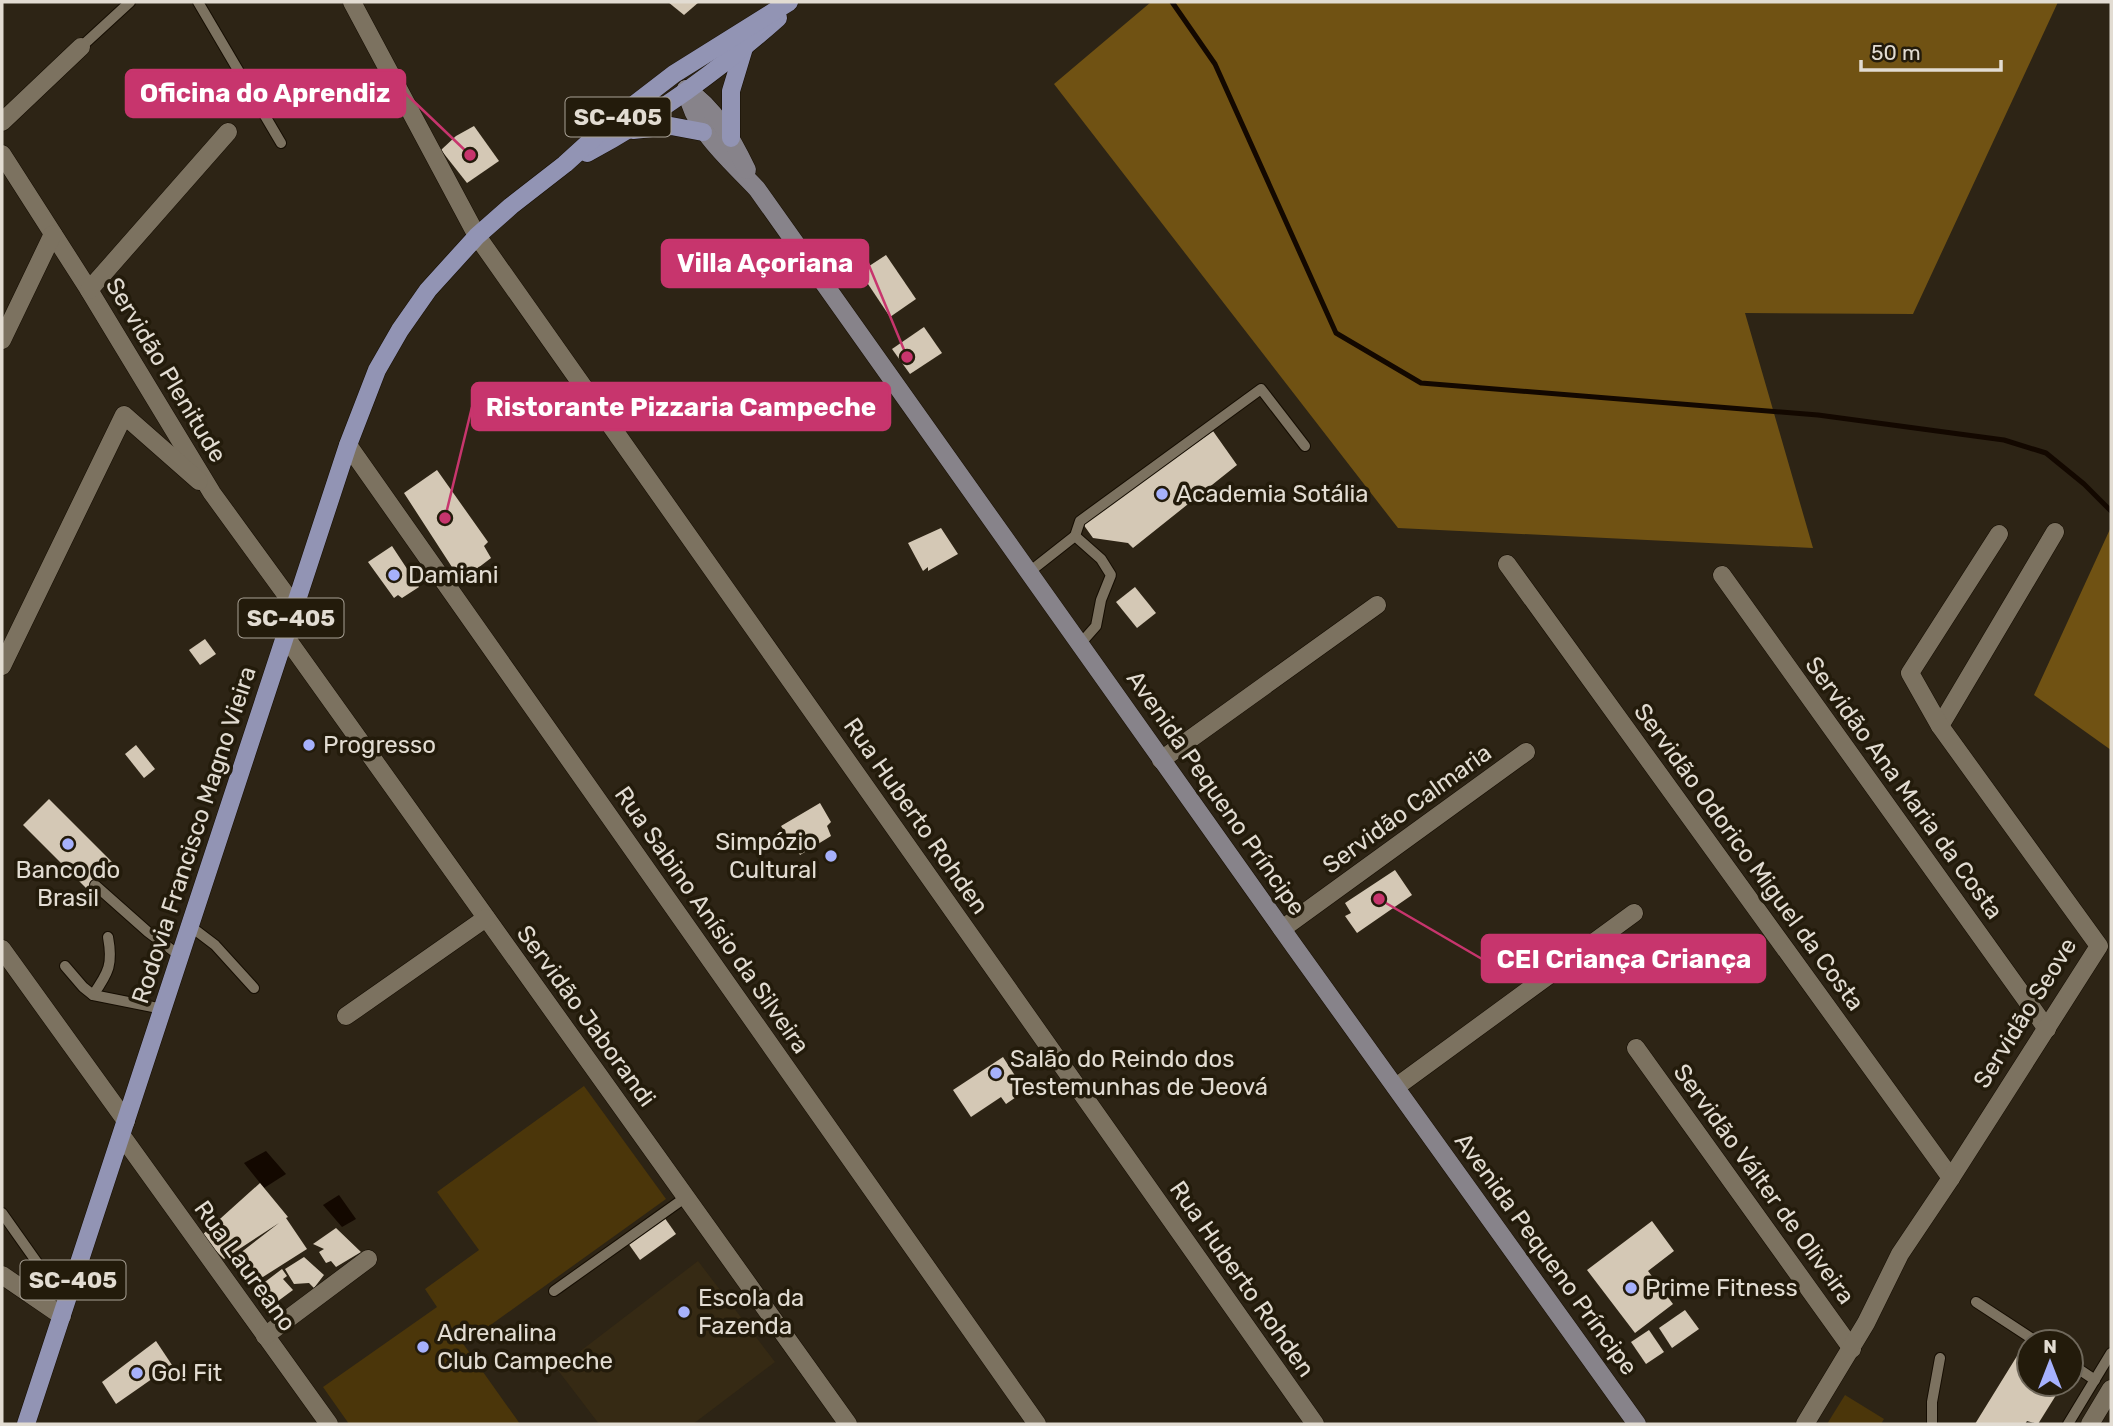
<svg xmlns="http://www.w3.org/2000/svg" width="2113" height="1426" font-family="Rubik,sans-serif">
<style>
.built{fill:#362a14}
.green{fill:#4b360a}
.forest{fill:#705213}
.water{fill:#130800}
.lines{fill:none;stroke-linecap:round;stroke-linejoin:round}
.stream{stroke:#130800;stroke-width:5}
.building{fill:#d4c8b5}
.lane-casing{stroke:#150d02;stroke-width:12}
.street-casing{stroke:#150d02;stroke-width:19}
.secondary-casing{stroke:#150d02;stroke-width:19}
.primary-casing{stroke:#150d02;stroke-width:19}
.lane{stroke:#7c7260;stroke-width:10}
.street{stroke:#7c7260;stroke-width:18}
.secondary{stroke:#87838a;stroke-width:18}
.primary{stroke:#9294b4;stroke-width:18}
.poi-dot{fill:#a6b1fc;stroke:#231b0b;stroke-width:2.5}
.labels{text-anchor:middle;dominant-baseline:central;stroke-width:7;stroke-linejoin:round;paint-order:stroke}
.shield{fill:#231b0b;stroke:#a9a296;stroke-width:2}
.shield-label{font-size:23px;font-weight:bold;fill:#e2dcd2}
.street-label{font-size:24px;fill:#e2dcd2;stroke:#231b0b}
.poi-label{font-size:24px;fill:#e2dcd2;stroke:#231b0b;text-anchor:start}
.leader{fill:none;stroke:#c7356d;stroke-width:2.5}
.callout-dot{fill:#c7356d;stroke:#231b0b;stroke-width:2.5}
.callout{fill:#c7356d;stroke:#c7356d;stroke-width:2.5}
.callout-label{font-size:26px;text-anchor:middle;font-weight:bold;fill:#fff}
</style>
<rect width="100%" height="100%" fill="#2d2415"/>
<polygon class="built" points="698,1261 775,1362 693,1424 599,1424 557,1369"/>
<g class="green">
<polygon points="584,1086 666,1199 464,1344 454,1331 520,1424 349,1424 323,1387 437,1307 425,1289 479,1250 437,1192"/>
<polygon points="1845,1395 1884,1419 1881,1424 1827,1424"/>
</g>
<g class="forest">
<polygon points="1151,2 2058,2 1913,314 1745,313 1813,548 1398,528 1054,84"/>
<polygon points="2111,527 2111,750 2034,695"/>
</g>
<g class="water">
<polygon points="266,1151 286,1174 264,1188 244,1163"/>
<polygon points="339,1195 356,1219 342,1227 323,1205"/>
</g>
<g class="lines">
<polyline class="stream" points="1172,2 1215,64 1336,333 1421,383 1818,415 2004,440 2046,453 2084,484 2111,511"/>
</g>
<g class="building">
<polygon points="668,2 699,2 684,15"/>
<polygon points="474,126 499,161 467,183 441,150 456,136"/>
<polygon points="886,255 916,299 890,317 860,272"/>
<polygon points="924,327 942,353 910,374 892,349"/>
<polygon points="1213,431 1237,465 1133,548 1128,543 1093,538 1083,524"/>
<polygon points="437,470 488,542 484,546 491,558 461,581 404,493"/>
<polygon points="941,528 958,554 928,571 928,567 923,571 908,543"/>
<polygon points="392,546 419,587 402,598 398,595 394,598 368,562"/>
<polygon points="1135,587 1156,613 1137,628 1116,602"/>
<polygon points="205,639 216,654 200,665 189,650"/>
<polygon points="136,745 155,769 144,778 125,754"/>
<polygon points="49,799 113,863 87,889 23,825"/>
<polygon points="820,803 831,822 827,826 831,836 800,855 781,826"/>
<polygon points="1395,870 1412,895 1357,933 1345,916 1351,913 1345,903"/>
<polygon points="1003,1057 1025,1091 1006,1104 1001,1097 971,1117 953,1090"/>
<polygon points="260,1183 288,1217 286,1218 307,1249 255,1282 235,1257 279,1223 224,1259 201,1236"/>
<polygon points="664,1217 676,1234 640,1260 628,1243"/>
<polygon points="1652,1221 1674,1251 1648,1271 1673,1304 1635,1333 1587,1270"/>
<polygon points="336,1228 361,1252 336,1267 331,1261 326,1263 319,1252 324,1249 313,1244"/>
<polygon points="304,1257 324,1275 314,1288 309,1283 294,1284 285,1269"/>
<polygon points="282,1269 287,1276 283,1279 293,1290 270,1307 257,1288"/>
<polygon points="1685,1310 1699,1329 1672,1348 1659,1328"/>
<polygon points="1649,1330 1664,1352 1646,1364 1631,1342"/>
<polygon points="156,1341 172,1365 116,1404 102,1382"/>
<polygon points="2017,1356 2029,1363 2029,1384 2063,1384 2038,1424 2027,1421 2025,1424 1975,1424"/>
</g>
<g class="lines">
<g class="lane-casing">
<g id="lane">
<polyline points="198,2 281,143"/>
<polyline points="81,47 130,2"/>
<polyline points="1075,536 1080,521 1261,389 1305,446"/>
<polyline points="1028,573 1075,536 1101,559 1111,575 1101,600 1096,626 1081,643"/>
<polyline points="95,885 148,932 180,956"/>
<polyline points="190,926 215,945 254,988"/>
<polyline points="65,966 83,987 93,995 163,1009"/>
<path d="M93 995C109 972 113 964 108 937"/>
<polyline points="2,1213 65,1302"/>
<polyline points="554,1291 686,1197"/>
<polyline points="1976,1302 2037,1342"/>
<polyline points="2071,1364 2095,1380"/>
<polyline points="1932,1424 1932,1402 1940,1358"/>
<polyline points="2068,1424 2111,1353"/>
</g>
</g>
<g class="street-casing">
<g id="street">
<polyline points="352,2 477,236 1315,1424"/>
<polyline points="2,122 81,47"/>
<polyline points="2,154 89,290 212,493 295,607"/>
<polyline points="89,290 228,132"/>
<polyline points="2,340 53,234"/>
<polyline points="348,445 1037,1424"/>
<polyline points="1507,564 1951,1178"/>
<polyline points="1722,575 2047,1029"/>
<polyline points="285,636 848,1424"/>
<polyline points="2,666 124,415 199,481"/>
<polyline points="1940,726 2055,532"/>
<polyline points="1161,760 1377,605"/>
<polyline points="1282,929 1526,752"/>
<polyline points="2,949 126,1121"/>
<polyline points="346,1016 486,918"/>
<polyline points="1636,1048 1852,1349"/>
<polyline points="1396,1087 1634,913"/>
<polyline points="122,1136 329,1424"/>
<polyline points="2,1275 62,1316"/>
<polyline points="265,1336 368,1259"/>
<polyline points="1805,1424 1866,1323 1900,1254 1951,1178 2099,946 1940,726 1910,673 1999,534"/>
<polyline points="2090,1424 2111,1389"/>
</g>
</g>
<g class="secondary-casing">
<g id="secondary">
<path d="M686 89C694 131 729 159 757 189L1294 946 1637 1424"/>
<path d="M686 89C715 108 732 139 747 170"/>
</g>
</g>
<g class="primary-casing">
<g id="primary">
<polyline points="633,130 671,126 703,132"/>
<polyline points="731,138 731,91 744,48"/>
<path d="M587 153C653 118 722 68 778 18"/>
<polyline points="26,1424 348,445 377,370 400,330 428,290 477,236 511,206 565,164 609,124 674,74 789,2"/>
</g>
</g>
<use href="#lane" class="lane"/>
<use href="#street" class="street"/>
<use href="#secondary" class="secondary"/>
<use href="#primary" class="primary"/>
</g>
<g class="poi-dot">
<circle cx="1162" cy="494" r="7"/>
<circle cx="394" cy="575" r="7"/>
<circle cx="309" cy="745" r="7"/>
<circle cx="68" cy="844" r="7"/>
<circle cx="831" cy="856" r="7"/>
<circle cx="996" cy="1073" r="7"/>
<circle cx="1631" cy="1288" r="7"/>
<circle cx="684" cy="1312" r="7"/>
<circle cx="423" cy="1347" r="7"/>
<circle cx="137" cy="1373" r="7"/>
</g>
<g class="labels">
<g class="shield">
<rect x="565.5" y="97.5" width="105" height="39" rx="5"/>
<rect x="238.5" y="598.5" width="105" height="39" rx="5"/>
<rect x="20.5" y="1260.5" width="105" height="39" rx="5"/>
</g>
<g class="shield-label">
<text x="618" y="117">SC-405</text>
<text x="291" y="618">SC-405</text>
<text x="73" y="1280">SC-405</text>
</g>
<g class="street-label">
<text transform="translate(166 370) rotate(59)">Servidão Plenitude</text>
<text transform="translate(1904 788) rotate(54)">Servidão Ana Maria da Costa</text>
<text transform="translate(1216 793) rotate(55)">Avenida Pequeno Príncipe</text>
<text transform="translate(1407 809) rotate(-36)">Servidão Calmaria</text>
<text transform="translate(916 816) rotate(55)">Rua Huberto Rohden</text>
<text transform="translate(194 835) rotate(-72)">Rodovia Francisco Magno Vieira</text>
<text transform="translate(1749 857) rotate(54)">Servidão Odorico Miguel da Costa</text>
<text transform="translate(712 920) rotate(55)">Rua Sabino Anísio da Silveira</text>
<text transform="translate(2025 1013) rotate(-58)">Servidão Seove</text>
<text transform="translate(586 1016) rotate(54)">Servidão Jaborandi</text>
<text transform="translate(1764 1184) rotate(54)">Servidão Válter de Oliveira</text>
<text transform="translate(1546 1254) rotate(54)">Avenida Pequeno Príncipe</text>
<text transform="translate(245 1266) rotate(54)">Rua Laureano</text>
<text transform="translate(1242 1279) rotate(55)">Rua Huberto Rohden</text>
</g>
<g class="poi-label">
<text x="1176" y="494">Academia Sotália</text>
<text x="408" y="575">Damiani</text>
<text x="323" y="745">Progresso</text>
<text x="817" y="842" text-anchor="end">Simpózio<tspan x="817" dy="28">Cultural</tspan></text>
<text x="68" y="870" text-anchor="middle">Banco do<tspan x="68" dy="28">Brasil</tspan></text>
<text x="1010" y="1059">Salão do Reindo dos<tspan x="1010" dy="28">Testemunhas de Jeová</tspan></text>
<text x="1645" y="1288">Prime Fitness</text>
<text x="698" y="1298">Escola da<tspan x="698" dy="28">Fazenda</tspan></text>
<text x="437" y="1333">Adrenalina<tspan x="437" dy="28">Club Campeche</tspan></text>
<text x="151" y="1373">Go! Fit</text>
</g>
</g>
<path class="leader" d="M470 155L405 93M907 357L868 263M445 518L472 407M1379 899L1482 959"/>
<g class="callout-dot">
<circle cx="470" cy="155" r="7"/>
<circle cx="907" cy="357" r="7"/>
<circle cx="445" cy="518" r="7"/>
<circle cx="1379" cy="899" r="7"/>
</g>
<g class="callout">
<rect x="126" y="70" width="279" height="47" rx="7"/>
<rect x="662" y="240" width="206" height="47" rx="7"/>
<rect x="472" y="383" width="418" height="47" rx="7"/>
<rect x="1482" y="935" width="283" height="47" rx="7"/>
</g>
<g class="callout-label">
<text x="265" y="102">Oficina do Aprendiz</text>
<text x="765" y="272">Villa Açoriana</text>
<text x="681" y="416">Ristorante Pizzaria Campeche</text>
<text x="1624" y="968">CEI Criança Criança</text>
</g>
<rect width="2113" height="1426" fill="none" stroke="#e2dcd2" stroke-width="7"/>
<g transform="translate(2050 1363)"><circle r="33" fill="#231b0b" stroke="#6f685b" stroke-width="2"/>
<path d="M0-5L12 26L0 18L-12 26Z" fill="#a6b1fc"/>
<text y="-10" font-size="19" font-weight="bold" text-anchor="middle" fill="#e2dcd2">N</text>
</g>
<path d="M1861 60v10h140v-10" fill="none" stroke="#e2dcd2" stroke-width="3.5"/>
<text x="1871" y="60" font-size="21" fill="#e2dcd2" stroke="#231b0b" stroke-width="5" paint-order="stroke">50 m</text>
</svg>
